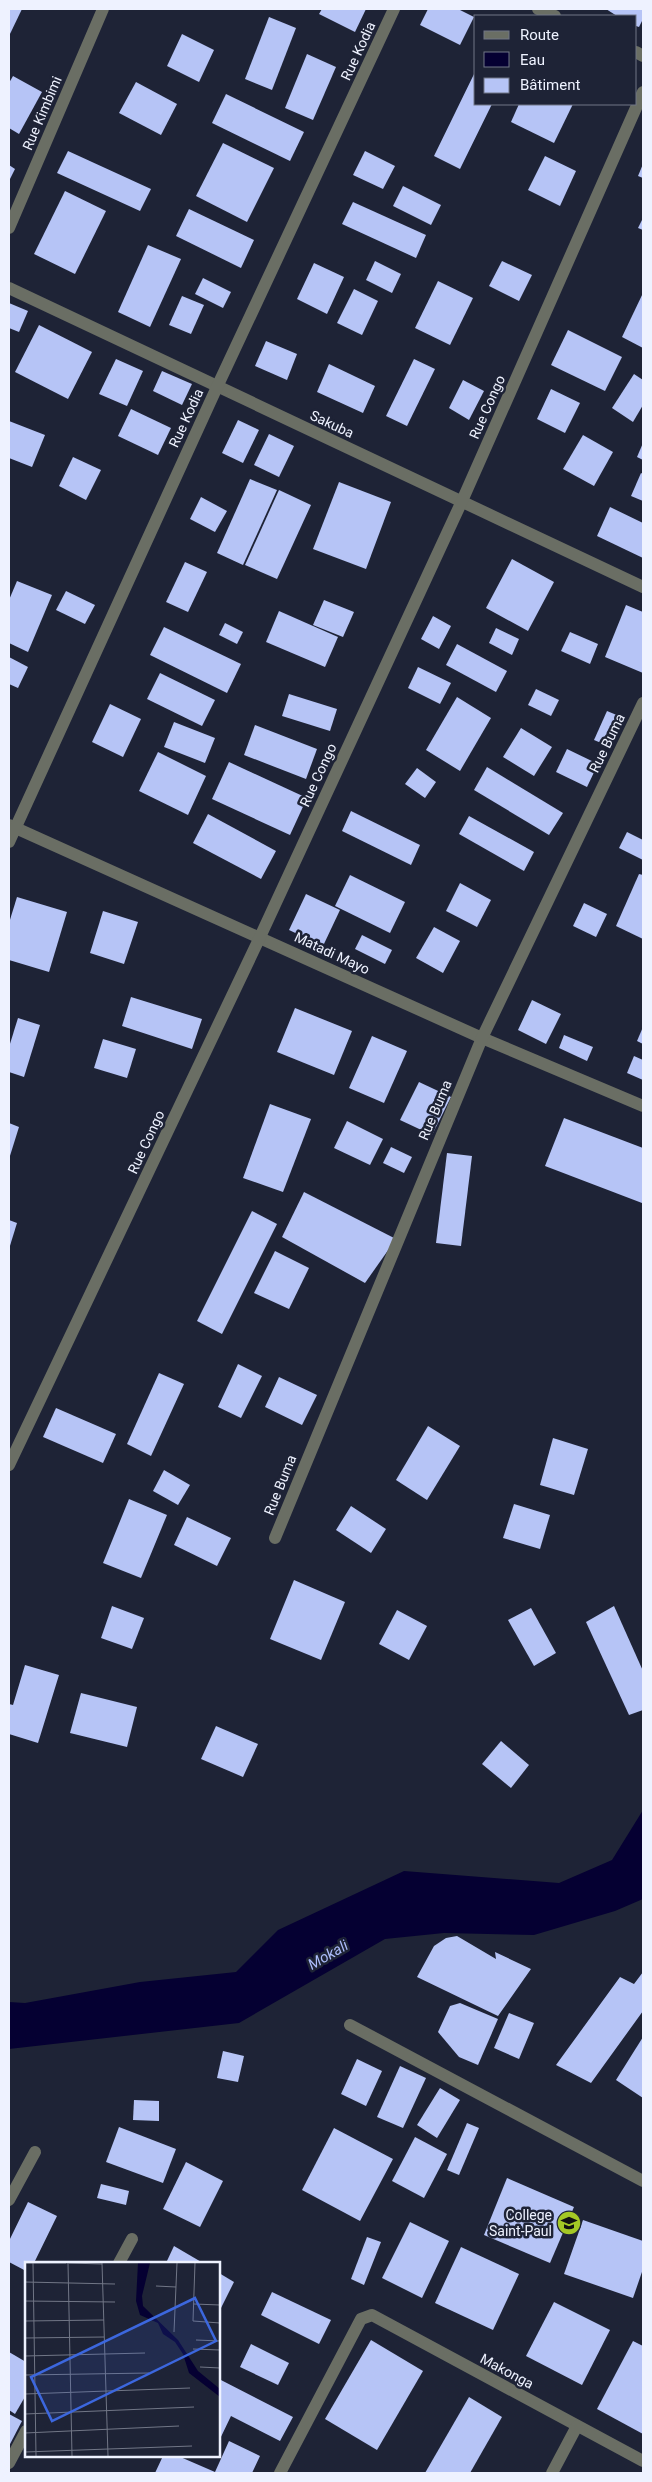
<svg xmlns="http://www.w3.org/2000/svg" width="652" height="2482" font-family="Roboto,sans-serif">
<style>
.water{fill:#050032}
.building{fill:#b6c4f6}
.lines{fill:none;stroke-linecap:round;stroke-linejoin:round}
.minor{stroke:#6a6e64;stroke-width:12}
.labels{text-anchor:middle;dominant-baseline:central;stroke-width:5;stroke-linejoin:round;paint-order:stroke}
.street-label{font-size:14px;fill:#eef2ff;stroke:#1e2336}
.poi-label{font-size:14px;fill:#eef2ff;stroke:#1e2336;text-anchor:end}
.water-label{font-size:15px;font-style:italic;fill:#acbcfa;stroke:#1e2336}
.inset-road{fill:none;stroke:#717686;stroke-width:1}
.view{fill:#3c67de;fill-opacity:0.15;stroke:#3c67de;stroke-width:2.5}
.inset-edge{fill:none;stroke:#eef2ff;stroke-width:2.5}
</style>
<rect width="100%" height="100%" fill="#1e2336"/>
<polygon class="water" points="643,1810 643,1899 615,1911 534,1935 444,1933 385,1939 239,2023 9,2049 9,2002 25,2003 140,1982 236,1972 278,1930 404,1871 559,1883 612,1860"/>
<g class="building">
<polygon points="9,9 22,9 9,36"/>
<polygon points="322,9 366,9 355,32 319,14"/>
<polygon points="428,9 458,9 474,17 460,45 420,25"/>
<polygon points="606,9 643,9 643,19 639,27 636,26 636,16 617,16"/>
<polygon points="269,17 296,28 272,90 245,79"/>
<polygon points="182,34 214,50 199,82 167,66"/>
<polygon points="307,54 336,67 313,120 285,108"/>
<polygon points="476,70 476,104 492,104 460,169 434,156"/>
<polygon points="13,76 42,92 19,134 9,128 9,83"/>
<polygon points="136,82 177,104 161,135 119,113"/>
<polygon points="226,94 304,132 290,161 212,123"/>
<polygon points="519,104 573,104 554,143 511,122"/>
<polygon points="223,143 274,168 247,222 196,196"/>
<polygon points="68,151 151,189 140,211 57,173"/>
<polygon points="365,151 395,166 383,189 353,175"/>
<polygon points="545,156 576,171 560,206 528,190"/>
<polygon points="643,164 643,178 638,176"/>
<polygon points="9,165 15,169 9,181"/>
<polygon points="403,186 441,205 431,225 393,206"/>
<polygon points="65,191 106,211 75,274 34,254"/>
<polygon points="353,202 426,235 416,258 342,224"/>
<polygon points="189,209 254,240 241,268 176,236"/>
<polygon points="643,218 643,230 638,228"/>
<polygon points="148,245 181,259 150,327 118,312"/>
<polygon points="375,261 401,274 392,293 366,280"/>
<polygon points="502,261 532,275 519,301 489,286"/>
<polygon points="314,263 344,277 327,314 297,299"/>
<polygon points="203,278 231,292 223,308 195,294"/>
<polygon points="438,281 473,298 450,345 415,328"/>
<polygon points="354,289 378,301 362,335 337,323"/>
<polygon points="643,293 643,348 622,337"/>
<polygon points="182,296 204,305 191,334 169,325"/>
<polygon points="9,303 28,311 19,332 9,328"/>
<polygon points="39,325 92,352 68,399 15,372"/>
<polygon points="568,330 622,357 605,391 551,365"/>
<polygon points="266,341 297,354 287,380 255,366"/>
<polygon points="116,359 143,371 127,406 99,394"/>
<polygon points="414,359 435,369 407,426 386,416"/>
<polygon points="329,364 375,386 363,413 317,392"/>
<polygon points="162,371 192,384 182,405 153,391"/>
<polygon points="634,374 643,380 643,405 633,422 612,408"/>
<polygon points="463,380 484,391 469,420 449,408"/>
<polygon points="551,389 580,403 565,433 537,419"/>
<polygon points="131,409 171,428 158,455 118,436"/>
<polygon points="238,420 259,430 243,463 222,453"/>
<polygon points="9,421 45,435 32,467 9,458"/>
<polygon points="269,434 294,446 279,477 254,465"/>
<polygon points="583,435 613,452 594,486 563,469"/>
<polygon points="643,443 643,460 637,457"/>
<polygon points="73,457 101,470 86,500 59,486"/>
<polygon points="641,473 643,474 643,501 631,496"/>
<polygon points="250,479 277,490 243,565 217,553"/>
<polygon points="339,482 391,502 366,569 313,549"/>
<polygon points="279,490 311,505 277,579 245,565"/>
<polygon points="201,497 227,511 215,532 190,519"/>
<polygon points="610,507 643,523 643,558 597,536"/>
<polygon points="512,559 554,582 528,631 486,608"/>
<polygon points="185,562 207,572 188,612 166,602"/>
<polygon points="17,581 52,595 28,652 9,643 9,600"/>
<polygon points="66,591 95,605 85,624 56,610"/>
<polygon points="324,600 354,612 343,637 313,625"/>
<polygon points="626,605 643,612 643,673 605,657"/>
<polygon points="279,611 338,637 325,667 266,642"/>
<polygon points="433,616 451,626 439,649 421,639"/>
<polygon points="225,623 243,632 237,644 219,635"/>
<polygon points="164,627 241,664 227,693 150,655"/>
<polygon points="496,628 519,639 512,655 489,643"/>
<polygon points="570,632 598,644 590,664 561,651"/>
<polygon points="457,644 507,671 496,692 446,665"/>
<polygon points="9,657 28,667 18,688 9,684"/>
<polygon points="418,667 451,683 440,704 408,688"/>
<polygon points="160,673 215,700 202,726 147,699"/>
<polygon points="536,689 559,700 551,716 528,705"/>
<polygon points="289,694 337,709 330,731 282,716"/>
<polygon points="457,697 491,718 460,771 426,750"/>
<polygon points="110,704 141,719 123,757 92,742"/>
<polygon points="607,711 619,716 606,745 594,740"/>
<polygon points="174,722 215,738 205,763 164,747"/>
<polygon points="255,725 317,749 306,779 244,755"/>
<polygon points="521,728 552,747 534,776 503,757"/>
<polygon points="567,749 598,764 587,787 556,772"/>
<polygon points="158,752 206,776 188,815 139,791"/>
<polygon points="229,762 307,798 290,835 212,799"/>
<polygon points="487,767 563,813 549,835 474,790"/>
<polygon points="417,768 436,782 425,798 405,784"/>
<polygon points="351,811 420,845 411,865 342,831"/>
<polygon points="208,814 276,851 261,879 193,843"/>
<polygon points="469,816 534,852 524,871 459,834"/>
<polygon points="627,832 643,840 643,860 619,848"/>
<polygon points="639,874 643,875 643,939 616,926"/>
<polygon points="350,875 405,902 390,933 335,906"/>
<polygon points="460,883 491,900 477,927 446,911"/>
<polygon points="306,894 340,910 323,946 289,930"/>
<polygon points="17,897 67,912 49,972 9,960 9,923"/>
<polygon points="584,903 607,914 596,937 573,926"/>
<polygon points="103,911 138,922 124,964 90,953"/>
<polygon points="434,927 460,941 443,973 416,958"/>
<polygon points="362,935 392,950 385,964 355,949"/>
<polygon points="131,997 202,1019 192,1049 122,1026"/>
<polygon points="532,1000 561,1014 546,1044 518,1030"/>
<polygon points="295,1008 352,1031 334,1075 277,1052"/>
<polygon points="18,1018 40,1025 24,1077 9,1072 9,1047"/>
<polygon points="643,1027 643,1044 637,1041"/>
<polygon points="564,1035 593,1047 587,1061 559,1048"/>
<polygon points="372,1036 407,1051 384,1103 349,1088"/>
<polygon points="103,1039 136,1049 127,1078 94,1068"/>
<polygon points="634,1056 643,1060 643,1080 627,1073"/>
<polygon points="419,1082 451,1097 432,1135 400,1120"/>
<polygon points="270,1104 311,1119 283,1192 243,1178"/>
<polygon points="564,1118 643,1148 642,1203 545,1166"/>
<polygon points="347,1121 383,1139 370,1165 334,1148"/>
<polygon points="9,1123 19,1127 9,1159"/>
<polygon points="391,1147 412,1157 404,1173 383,1163"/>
<polygon points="447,1153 472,1156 461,1246 436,1243"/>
<polygon points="304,1192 396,1239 365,1283 282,1237"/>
<polygon points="252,1211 277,1224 222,1334 197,1321"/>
<polygon points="9,1220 17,1223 9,1249"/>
<polygon points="275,1251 309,1268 289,1309 254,1293"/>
<polygon points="238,1364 262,1376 241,1418 218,1407"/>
<polygon points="159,1373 184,1384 151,1456 127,1444"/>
<polygon points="279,1377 317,1395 302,1425 265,1407"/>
<polygon points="56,1408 116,1434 103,1463 43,1437"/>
<polygon points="428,1426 460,1446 427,1500 396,1480"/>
<polygon points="553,1438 588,1449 574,1495 540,1485"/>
<polygon points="164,1470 190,1485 178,1505 153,1491"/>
<polygon points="129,1499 167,1515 141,1578 103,1563"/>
<polygon points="514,1504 550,1515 540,1549 503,1538"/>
<polygon points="351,1506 386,1529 371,1553 336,1530"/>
<polygon points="187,1517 231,1538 217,1566 174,1545"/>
<polygon points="294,1580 345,1602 321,1660 270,1639"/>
<polygon points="112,1606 144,1618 132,1649 101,1638"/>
<polygon points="614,1606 643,1671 643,1710 629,1715 586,1622"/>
<polygon points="531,1608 556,1653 534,1666 508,1620"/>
<polygon points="397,1610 427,1626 409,1660 379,1644"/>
<polygon points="25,1665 59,1675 38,1743 9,1734 9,1704 13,1705"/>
<polygon points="81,1693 137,1707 127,1747 70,1733"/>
<polygon points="216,1726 258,1744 243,1777 201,1759"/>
<polygon points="501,1741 529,1765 511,1788 482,1764"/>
<polygon points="457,1936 496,1959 495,1952 531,1969 498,2016 417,1977 434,1946 446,1938"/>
<polygon points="643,1972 643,2011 591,2083 556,2065 620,1977 634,1984"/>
<polygon points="460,2003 498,2019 478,2065 459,2057 438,2032 450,2006"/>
<polygon points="509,2013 534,2023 519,2059 494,2048"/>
<polygon points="643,2037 643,2098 616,2080"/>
<polygon points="223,2051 244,2056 238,2082 217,2078"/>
<polygon points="357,2059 382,2071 366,2106 341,2094"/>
<polygon points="400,2066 426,2078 403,2128 377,2117"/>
<polygon points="440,2088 460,2100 437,2138 417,2125"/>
<polygon points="134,2100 159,2101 159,2121 133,2120"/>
<polygon points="467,2123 479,2128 459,2175 447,2170"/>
<polygon points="119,2127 176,2149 163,2183 106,2162"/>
<polygon points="334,2128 393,2159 360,2221 302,2190"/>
<polygon points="415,2137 447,2154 424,2198 392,2181"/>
<polygon points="186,2162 223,2181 200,2227 163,2209"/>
<polygon points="507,2178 574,2207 550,2263 484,2235"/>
<polygon points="101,2184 129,2191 126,2205 97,2198"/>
<polygon points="28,2202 57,2216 34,2263 26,2263 26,2271 9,2262 9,2241"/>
<polygon points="583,2220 643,2241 643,2269 633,2298 564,2274"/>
<polygon points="410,2222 449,2241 422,2298 382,2278"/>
<polygon points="367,2237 381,2242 364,2285 351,2279"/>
<polygon points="174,2246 203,2263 166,2263"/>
<polygon points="461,2247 519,2274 493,2330 435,2303"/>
<polygon points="219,2273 234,2282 219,2312"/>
<polygon points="272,2292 331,2320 319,2344 261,2315"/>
<polygon points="554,2302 610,2330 582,2385 526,2356"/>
<polygon points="371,2340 423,2371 377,2450 325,2419"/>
<polygon points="633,2341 643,2346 643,2434 597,2409"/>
<polygon points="251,2344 289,2363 278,2385 240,2367"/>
<polygon points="9,2352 26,2362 26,2395 15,2414 9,2410"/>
<polygon points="219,2379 293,2417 280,2441 231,2416 219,2441"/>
<polygon points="469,2397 502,2417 470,2473 425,2473"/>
<polygon points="9,2414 22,2421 9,2446"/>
<polygon points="229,2441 260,2456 252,2473 155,2473 163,2456 178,2456 215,2472"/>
</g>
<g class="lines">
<g class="minor">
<polyline points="538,9 555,16"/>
<polyline points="636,52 643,56"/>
<polyline points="9,228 103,9"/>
<polyline points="9,288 643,587"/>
<polyline points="9,825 482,1038 643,1106"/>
<polyline points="9,842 217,387 394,9"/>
<polyline points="9,1465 260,937 462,501 643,92"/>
<polyline points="275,1538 482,1038 643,703"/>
<polyline points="350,2025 643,2181"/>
<polyline points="9,2200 35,2152"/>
<polyline points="119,2263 132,2239"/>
<polyline points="9,2463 26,2431"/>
<polyline points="280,2473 361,2319 372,2315 643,2461"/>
<polyline points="552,2473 577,2426"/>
</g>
</g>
<defs>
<g id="school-disc" transform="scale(1.25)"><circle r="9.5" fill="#a4c825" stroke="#1e2336"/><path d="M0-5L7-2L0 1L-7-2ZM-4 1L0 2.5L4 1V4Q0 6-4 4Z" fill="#111"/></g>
</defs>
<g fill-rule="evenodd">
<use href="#school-disc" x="569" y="2223"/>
</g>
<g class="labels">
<g class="street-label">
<text transform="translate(358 51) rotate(-65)">Rue Kodia</text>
<text transform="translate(42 113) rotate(-67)">Rue Kimbimi</text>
<text transform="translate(487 407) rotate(-66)">Rue Congo</text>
<text transform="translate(186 418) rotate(-65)">Rue Kodia</text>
<text transform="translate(332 424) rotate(25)">Sakuba</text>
<text transform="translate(607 743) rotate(-64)">Rue Buma</text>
<text transform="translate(318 775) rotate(-65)">Rue Congo</text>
<text transform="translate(332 953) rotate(25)">Matadi Mayo</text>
<text transform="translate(435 1110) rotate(-67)">Rue Buma</text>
<text transform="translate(146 1142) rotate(-65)">Rue Congo</text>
<text transform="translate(280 1485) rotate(-68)">Rue Buma</text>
<text transform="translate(507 2371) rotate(28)">Makonga</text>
</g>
<g class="poi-label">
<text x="552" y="2215">College<tspan x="552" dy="16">Saint-Paul</tspan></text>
</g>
<g class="water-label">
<text transform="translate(328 1955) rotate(-30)">Mokali</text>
</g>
</g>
<g transform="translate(25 2262)">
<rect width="195" height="195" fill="#1e2336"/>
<path d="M113 1H125L117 34 118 44 153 78 173 109 195 127V135L164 111 158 92 150 80 138 72 133 61 115 53 111 39Z" fill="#050032"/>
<path class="inset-road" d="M0 1H41M8 1 11 194M43 1 47 194M44 1 77 2M77 1 83 194M170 1 168 59 195 61M0 20 90 22M131 24 151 25M0 39 90 40M169 42 195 43M0 59 79 58M149 70 152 1M0 76 79 75M171 78 195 79M168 87 195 88M0 94 120 91M175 105 195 106M0 113 124 111M0 132 165 126M0 152 169 145M0 171 154 164M0 190 167 184"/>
<path class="view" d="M170 36 191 79 27 159 6 115Z"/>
<rect width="195" height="195" class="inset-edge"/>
</g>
<rect width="652" height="2482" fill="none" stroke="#eef2ff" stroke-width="20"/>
<rect x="474" y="15" width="162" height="90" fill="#1e2336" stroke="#717686"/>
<rect x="484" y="31" width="25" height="8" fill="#6a6e64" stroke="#717686"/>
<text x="520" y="40" font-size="15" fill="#eef2ff">Route</text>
<rect x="484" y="52" width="25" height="15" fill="#050032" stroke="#717686"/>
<text x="520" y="65" font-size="15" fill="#eef2ff">Eau</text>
<rect x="484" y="78" width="25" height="15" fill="#b6c4f6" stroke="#717686"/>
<text x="520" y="90" font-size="15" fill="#eef2ff">Bâtiment</text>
</svg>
